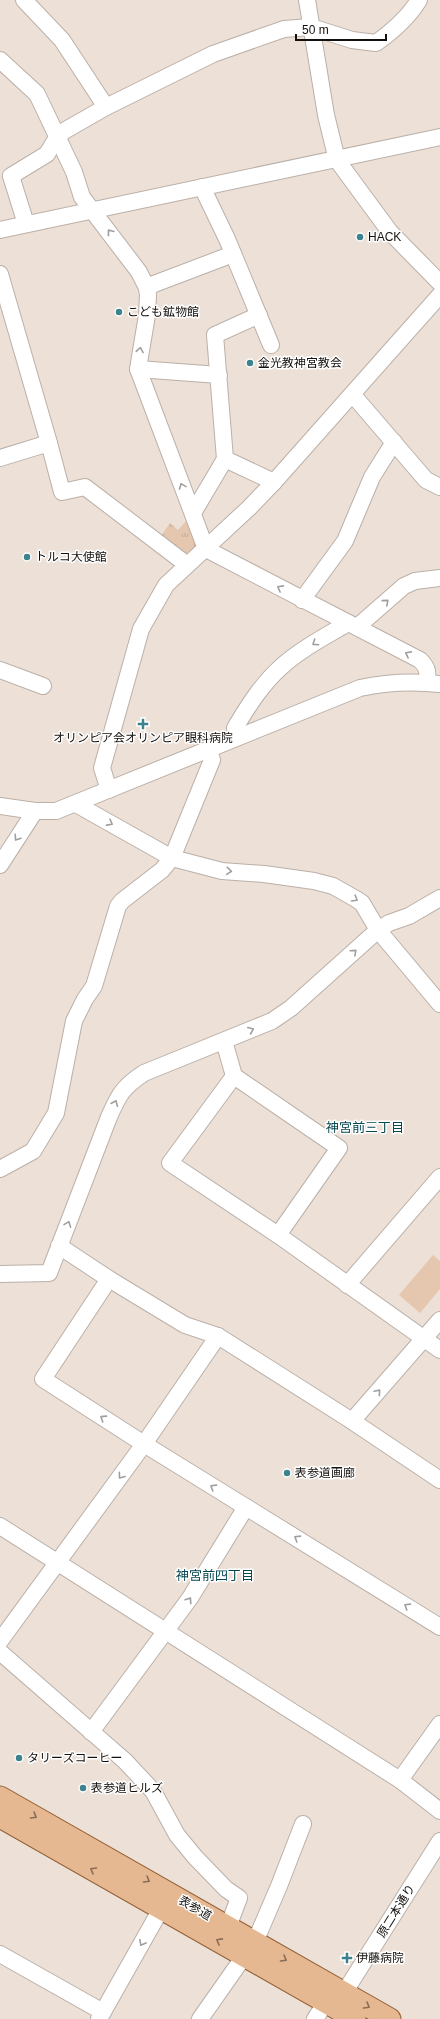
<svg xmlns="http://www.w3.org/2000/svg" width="440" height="2019" font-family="Arial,'Noto Sans JP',sans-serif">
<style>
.grass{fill:url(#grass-tufts)}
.garden{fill:#e5c6af}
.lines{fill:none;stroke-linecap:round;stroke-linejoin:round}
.minor-casing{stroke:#bbb0a8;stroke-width:18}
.major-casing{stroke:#925f34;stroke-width:23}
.minor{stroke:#fff;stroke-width:16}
.major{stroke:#e6b892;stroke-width:21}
.oneway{stroke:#a19f9e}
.oneway2{stroke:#886c56}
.poi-dot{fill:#3c838d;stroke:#fff;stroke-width:1.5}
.labels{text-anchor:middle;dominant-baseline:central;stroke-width:3;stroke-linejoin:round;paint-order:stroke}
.poi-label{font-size:12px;fill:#14100d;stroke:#fff;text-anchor:start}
.street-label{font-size:12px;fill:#14100d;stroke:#fff}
.neighbourhood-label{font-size:13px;fill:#084850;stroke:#fff}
</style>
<defs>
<pattern id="grass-tufts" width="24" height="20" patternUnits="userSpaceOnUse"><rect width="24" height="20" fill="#e5c6af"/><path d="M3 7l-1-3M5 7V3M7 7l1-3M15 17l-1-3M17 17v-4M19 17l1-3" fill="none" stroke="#c4a995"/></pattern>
</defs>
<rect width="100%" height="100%" fill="#ece0d7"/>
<polygon class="grass" points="188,519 201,547 187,559 160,537 170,523 178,530"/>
<polygon class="garden" points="433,1255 440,1261 440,1289 420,1313 399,1295"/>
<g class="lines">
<g class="minor-casing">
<g id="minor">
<polyline points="24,0 62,40 106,107"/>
<polyline points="307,0 326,115 337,160 390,232 440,283"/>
<path d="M0 60 37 94 74 172 82 197 139 272 147 288 148 295 147 315 138 369 206 549 420 660C428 668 428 672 427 683"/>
<polyline points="202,187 227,239 271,345"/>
<path d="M26 224 11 176 47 154 58 136 64 131 106 107 213 54 284 29 311 27 352 40 376 43C393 31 408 18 419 0"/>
<polyline points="0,230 440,137"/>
<polyline points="0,274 49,443"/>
<polyline points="147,288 154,284 233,254"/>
<polyline points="259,315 215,335 225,459 274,482"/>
<polyline points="138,369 219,375"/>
<polyline points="353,395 426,480 440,487"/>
<polyline points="0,458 49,443 62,492 85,487 186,564"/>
<polyline points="193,513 225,459"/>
<polyline points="302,600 345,541 372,477 394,442"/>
<polyline points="357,627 404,586 415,581 440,578"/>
<polyline points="0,670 43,686"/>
<path d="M237 737 235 728C248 706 262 684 281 667 301 649 326 636 348 623"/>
<polyline points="109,790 102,768 141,629 166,585 249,508 274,482 440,295"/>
<polyline points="76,804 172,858 222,871 264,874 314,881 333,886 356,899 362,903 378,930 440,1004"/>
<path d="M0 806 35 811H56L360 688C387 682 413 681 440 684"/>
<polyline points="0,865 35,811"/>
<polyline points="224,1041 234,1076 170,1163 278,1235 440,1350"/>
<polyline points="234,1076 339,1148 278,1235"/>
<polyline points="0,1169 33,1151 56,1113 74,1021 85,999 94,986 118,906 122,901 162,870 172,858 212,760 209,749"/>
<polyline points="59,1246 109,1279 185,1325 218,1336 352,1421 440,1480"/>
<path d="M0 1274 49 1273 109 1117C119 1094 123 1087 144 1073L272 1021 291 1008 378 930 389 923 409 916 440 898"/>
<polyline points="109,1279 43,1379 144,1444 440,1627"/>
<polyline points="347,1285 440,1177"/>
<polyline points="352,1421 440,1320"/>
<polyline points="0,1526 400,1780 440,1811"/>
<polyline points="0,1641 144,1444 218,1336"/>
<polyline points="0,1652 125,1761 153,1791 177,1835 195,1857 226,1889 239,1898 228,1927"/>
<polyline points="91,1732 190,1598 246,1507"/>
<polyline points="400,1780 440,1724"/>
<polyline points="255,1942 279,1886 303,1824"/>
<polyline points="0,1954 103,2012"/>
<polyline points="99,2019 161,1909"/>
<polyline points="200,2019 245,1955"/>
<polyline points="315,2019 326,2002 344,1993 440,1841"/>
</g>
</g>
<g class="major-casing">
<g id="major">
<polyline points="0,1797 390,2019"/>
<polyline points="0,1817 355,2019"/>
</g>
</g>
<use href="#minor" class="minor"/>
<use href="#major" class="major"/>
</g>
<defs><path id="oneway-chevron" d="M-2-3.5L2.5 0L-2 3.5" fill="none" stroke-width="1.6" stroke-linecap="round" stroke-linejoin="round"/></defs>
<g class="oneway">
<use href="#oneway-chevron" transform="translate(110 232) rotate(-128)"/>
<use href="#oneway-chevron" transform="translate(140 350) rotate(-81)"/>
<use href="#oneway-chevron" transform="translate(182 486) rotate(-111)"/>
<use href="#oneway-chevron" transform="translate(280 588) rotate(-152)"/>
<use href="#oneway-chevron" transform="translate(386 602) rotate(-41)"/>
<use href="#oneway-chevron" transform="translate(315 643) rotate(146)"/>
<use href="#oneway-chevron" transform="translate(408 654) rotate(-152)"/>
<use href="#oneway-chevron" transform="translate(110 823) rotate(29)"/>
<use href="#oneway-chevron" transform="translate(17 838) rotate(124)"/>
<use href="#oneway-chevron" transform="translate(229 871) rotate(5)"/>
<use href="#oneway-chevron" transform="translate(355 899) rotate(31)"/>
<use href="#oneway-chevron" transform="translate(354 952) rotate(-42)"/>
<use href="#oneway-chevron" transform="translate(251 1030) rotate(-23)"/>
<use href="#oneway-chevron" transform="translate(115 1103) rotate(-67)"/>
<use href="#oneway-chevron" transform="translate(68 1224) rotate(-69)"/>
<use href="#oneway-chevron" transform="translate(378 1392) rotate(-49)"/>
<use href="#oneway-chevron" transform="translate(103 1418) rotate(-147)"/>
<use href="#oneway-chevron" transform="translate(121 1476) rotate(126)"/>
<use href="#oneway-chevron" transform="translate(213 1487) rotate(-148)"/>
<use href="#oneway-chevron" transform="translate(297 1538) rotate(-148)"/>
<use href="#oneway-chevron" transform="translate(189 1600) rotate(-56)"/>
<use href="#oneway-chevron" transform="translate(407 1606) rotate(-148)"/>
<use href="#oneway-chevron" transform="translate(142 1943) rotate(119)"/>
</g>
<g class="oneway2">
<use href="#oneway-chevron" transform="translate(34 1816) rotate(30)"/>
<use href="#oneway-chevron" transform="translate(93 1870) rotate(-150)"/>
<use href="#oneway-chevron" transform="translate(147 1880) rotate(30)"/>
<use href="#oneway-chevron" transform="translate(219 1941) rotate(-151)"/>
<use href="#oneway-chevron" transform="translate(284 1959) rotate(30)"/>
<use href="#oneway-chevron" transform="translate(367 2006) rotate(30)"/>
</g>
<g class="poi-dot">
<circle cx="360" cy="237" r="4"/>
<circle cx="119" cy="312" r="4"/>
<circle cx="250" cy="363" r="4"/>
<circle cx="27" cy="557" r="4"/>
<path d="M141 718h4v4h4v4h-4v4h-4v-4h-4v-4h4z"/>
<circle cx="287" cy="1473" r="4"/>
<circle cx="19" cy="1758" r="4"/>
<circle cx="83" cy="1788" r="4"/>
<path d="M345 1952h4v4h4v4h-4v4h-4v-4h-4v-4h4z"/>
</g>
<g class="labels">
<g class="poi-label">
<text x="368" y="237">HACK</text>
<text x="127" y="312">こども鉱物館</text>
<text x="258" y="363">金光教神宮教会</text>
<text x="35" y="557">トルコ大使館</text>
<text x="143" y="738" text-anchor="middle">オリンピア会オリンピア眼科病院</text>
<text x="295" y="1473">表参道画廊</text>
<text x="27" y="1758">タリーズコーヒー</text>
<text x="91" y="1788">表参道ヒルズ</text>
<text x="356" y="1958">伊藤病院</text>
</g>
<g class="street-label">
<text transform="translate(195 1908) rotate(30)">表参道</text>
<text transform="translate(396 1911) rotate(-58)">原二本通り</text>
</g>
<g class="neighbourhood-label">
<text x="365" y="1127">神宮前三丁目</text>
<text x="215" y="1575">神宮前四丁目</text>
</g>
</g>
<path d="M296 34v6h90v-6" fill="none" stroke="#14100d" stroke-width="2"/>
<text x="302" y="34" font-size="12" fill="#14100d" stroke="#ffffff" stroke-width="3" paint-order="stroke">50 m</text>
</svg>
